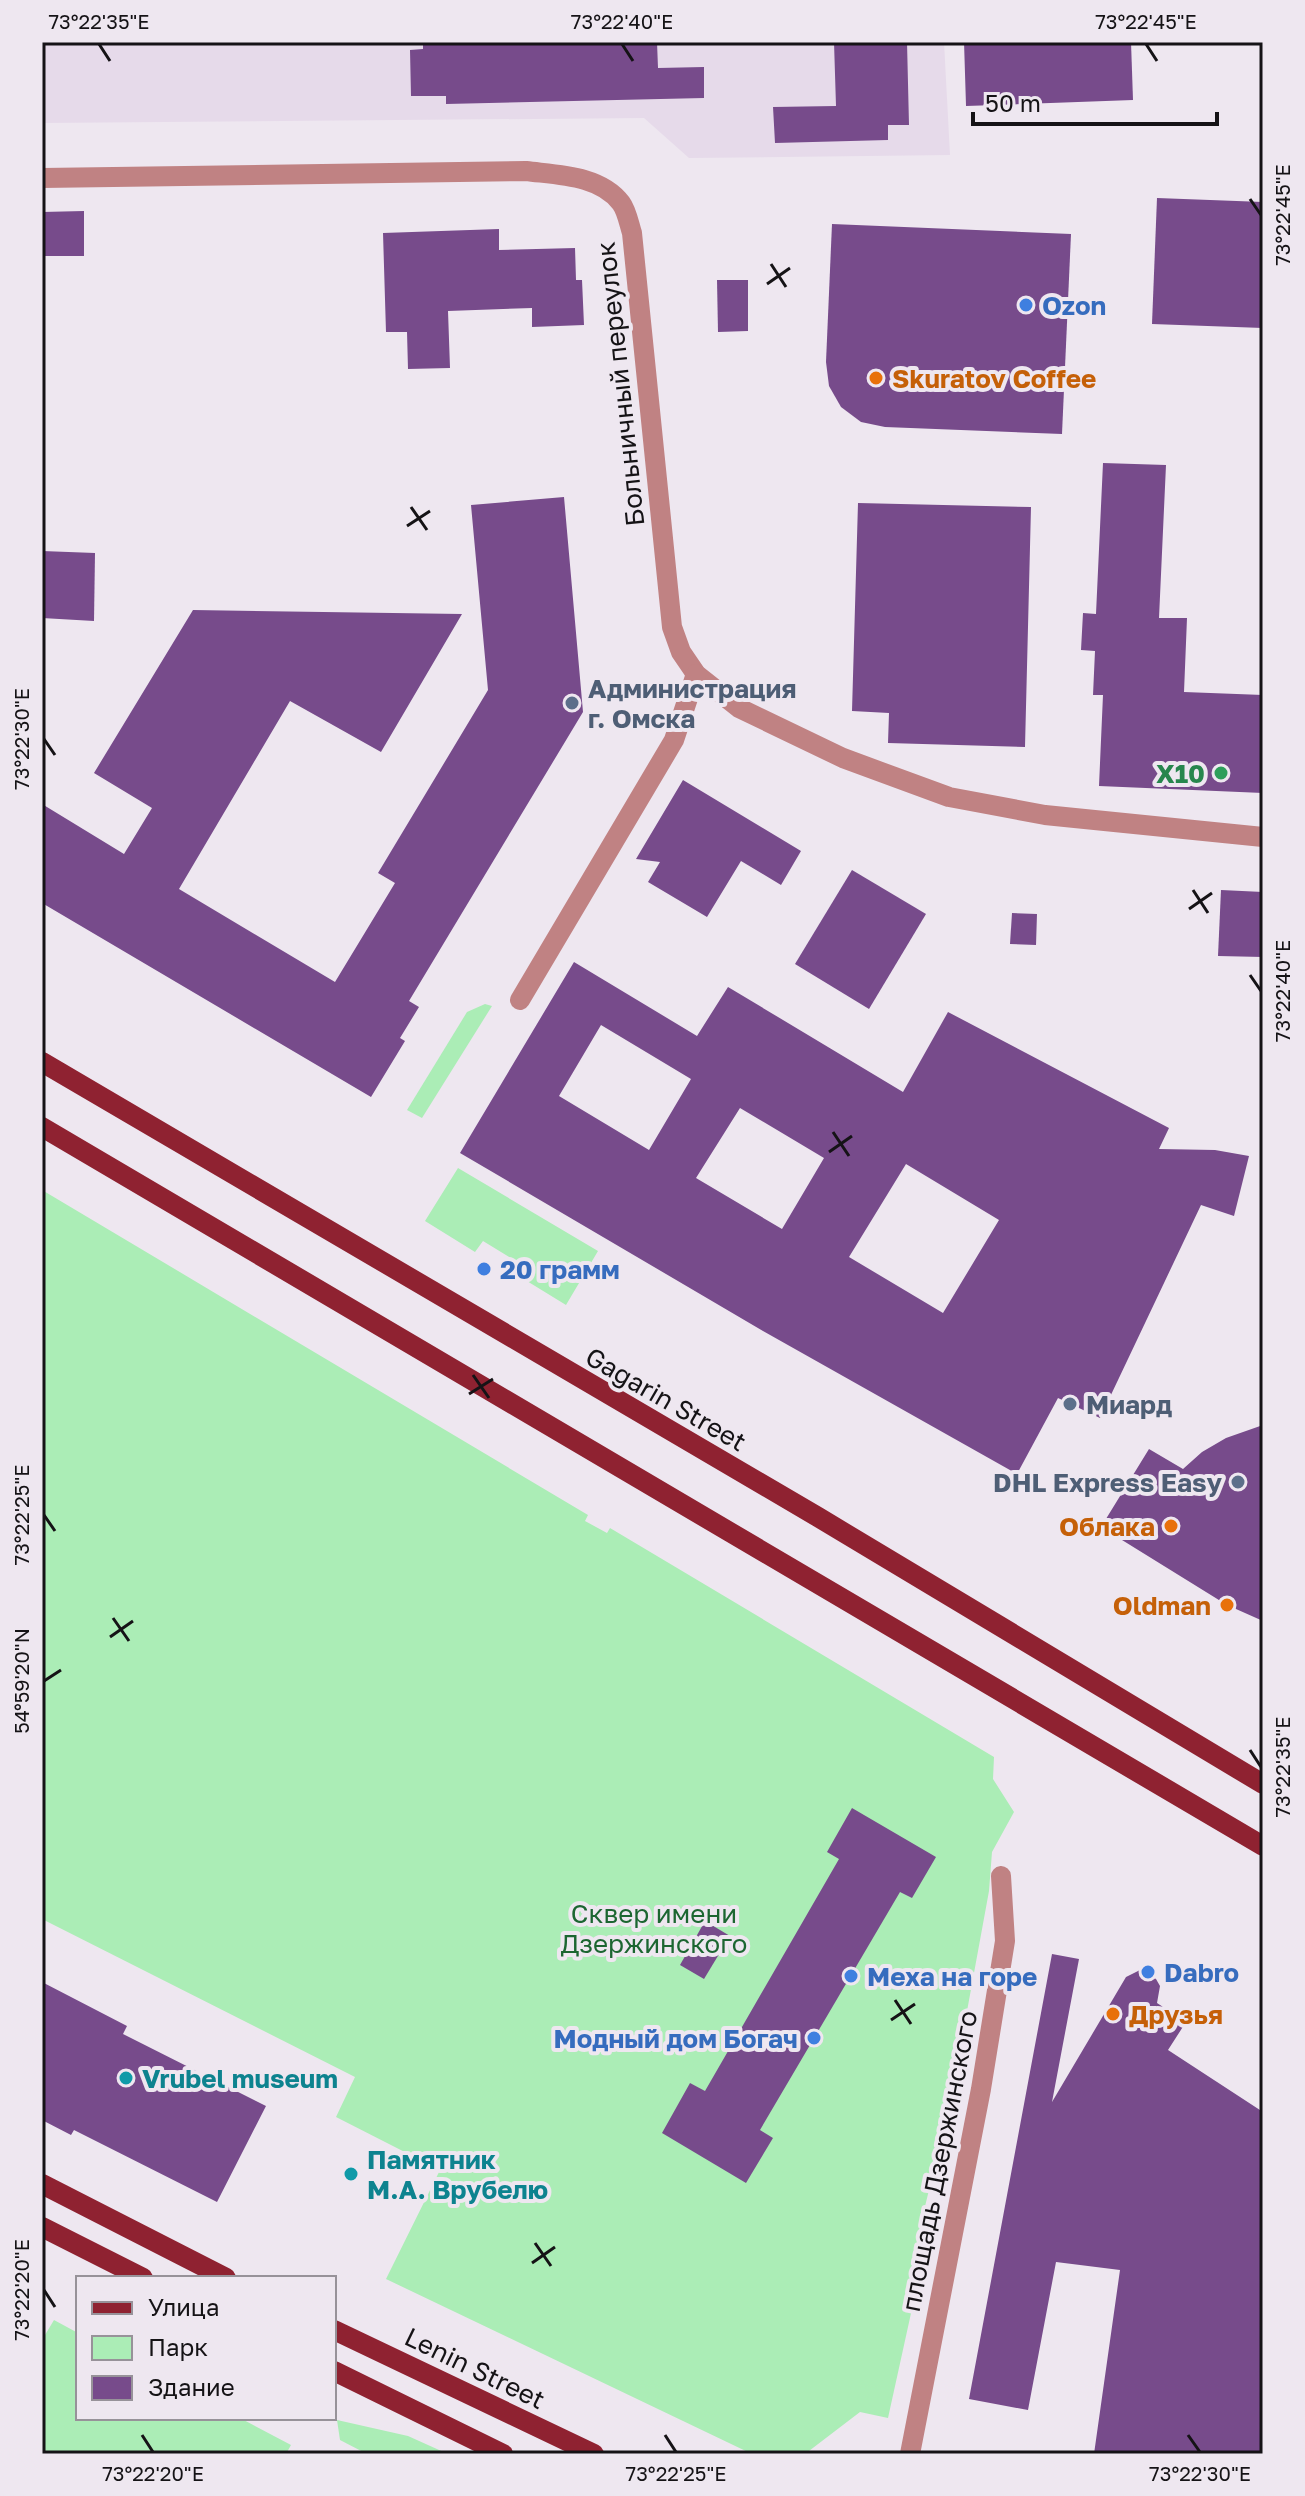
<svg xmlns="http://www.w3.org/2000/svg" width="1305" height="2496" font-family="'Golos Text',sans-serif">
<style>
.built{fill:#e6daea}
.green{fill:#abedb6}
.building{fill:#774b8b;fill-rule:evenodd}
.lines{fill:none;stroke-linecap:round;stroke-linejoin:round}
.street{stroke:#c08283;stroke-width:20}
.primary{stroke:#8f2231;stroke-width:20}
.ticks{fill:none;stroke:#151316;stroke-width:3}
.shop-dot{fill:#3f7fe0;stroke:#eee7f0;stroke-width:3}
.food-dot{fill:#e8710a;stroke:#eee7f0;stroke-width:3}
.service-dot{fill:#5c6f8a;stroke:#eee7f0;stroke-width:3}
.leisure-dot{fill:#2e9e5b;stroke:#eee7f0;stroke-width:3}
.culture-dot{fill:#0f9aa8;stroke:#eee7f0;stroke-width:3}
.labels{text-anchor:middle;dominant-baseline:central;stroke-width:8;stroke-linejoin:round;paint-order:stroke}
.shop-label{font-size:26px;font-weight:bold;fill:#366cbe;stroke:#eee7f0;text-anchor:start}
.food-label{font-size:26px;font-weight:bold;fill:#c56008;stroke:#eee7f0;text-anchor:start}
.street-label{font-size:26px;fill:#151316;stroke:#eee7f0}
.service-label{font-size:26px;font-weight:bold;fill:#4e5e75;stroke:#eee7f0;text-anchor:start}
.leisure-label{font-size:26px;font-weight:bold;fill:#27864d;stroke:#eee7f0;text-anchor:end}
.park-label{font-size:26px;fill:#1c6631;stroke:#eee7f0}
.culture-label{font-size:26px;font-weight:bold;fill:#0d838f;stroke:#eee7f0;text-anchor:start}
.neatline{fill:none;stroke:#151316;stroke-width:3}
.ticks-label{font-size:20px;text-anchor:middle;fill:#151316}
</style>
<rect width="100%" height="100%" fill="#eee7f0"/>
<polygon class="built" points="42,42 944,42 950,155 689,158 644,118 42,123"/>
<g class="green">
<polygon points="485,1004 492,1006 422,1118 407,1110 467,1012"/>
<polygon points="458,1168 598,1251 566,1305 522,1278 527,1268 483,1241 475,1252 425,1221"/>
<polygon points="42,1190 588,1515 585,1521 607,1533 610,1528 994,1757 993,1779 1014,1812 992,1852 989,1891 950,2104 918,2235 915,2295 888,2418 860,2412 805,2454 752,2454 386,2279 440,2170 336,2117 355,2077 42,1919"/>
<polygon points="54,2320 78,2333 78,2418 240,2418 291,2445 286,2454 42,2454 42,2340"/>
<polygon points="337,2420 408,2436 448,2454 367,2454 340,2440"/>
</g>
<g class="building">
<polygon points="423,42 657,42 658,68 704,67 704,98 446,104 446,96 411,96 410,50 423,49"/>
<polygon points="834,42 907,42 909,125 888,125 888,140 775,143 773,107 836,106"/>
<polygon points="964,42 1131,42 1133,100 966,106"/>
<polygon points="1157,198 1263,202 1263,328 1152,324"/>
<polygon points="84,211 84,256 42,256 42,212"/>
<polygon points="832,224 1071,234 1062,434 885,427 861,422 841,407 829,386 826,362"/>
<polygon points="499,229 499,250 575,248 576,280 582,280 584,325 532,327 532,308 448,311 450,368 408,369 407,332 386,332 383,233"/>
<polygon points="717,280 748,280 748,331 718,332"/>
<polygon points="1103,463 1166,465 1159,618 1187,618 1184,692 1263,695 1263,793 1099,786 1103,695 1093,695 1095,651 1081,650 1083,613 1096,614"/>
<polygon points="564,497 583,712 409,1001 419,1007 400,1038 405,1041 371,1097 42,903 42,804 124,854 152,808 94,773 193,610 462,614 381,752 290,701 179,889 335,982 395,883 378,873 488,690 471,505"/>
<polygon points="858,503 1031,507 1025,747 888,743 889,713 852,711"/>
<polygon points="42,551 95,553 94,621 42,618"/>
<polygon points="683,780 801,851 781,885 741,861 707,917 648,882 660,862 636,859"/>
<polygon points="852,870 926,914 869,1009 795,964"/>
<polygon points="1221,890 1263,892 1263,957 1218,956"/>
<polygon points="1012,913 1037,914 1036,945 1010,944"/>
<path d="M574 962 697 1036 728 987 903 1092 948 1012 1169 1128 1159 1149 1215 1150 1249 1156 1234 1216 1201 1205 1100 1418 1058 1398 1017 1474 763 1331 460 1153ZM601 1025 691 1079 649 1150 559 1096ZM740 1108 824 1158 782 1229 696 1178ZM906 1164 999 1220 943 1313 849 1257Z"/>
<polygon points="1263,1425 1263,1621 1227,1605 1101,1527 1149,1449 1183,1469 1202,1452 1226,1438"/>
<polygon points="852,1808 936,1857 912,1898 900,1892 760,2130 773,2138 746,2183 662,2133 690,2083 705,2091 839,1859 827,1852"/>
<polygon points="705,1921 730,1936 704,1979 680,1965"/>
<polygon points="1052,1954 1079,1959 1052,2102 1126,1977 1140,1970 1156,1979 1160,1986 1157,2003 1186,2022 1168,2050 1263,2112 1263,2454 1094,2454 1120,2270 1056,2262 1028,2410 969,2399"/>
<polygon points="42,1982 127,2026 123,2034 266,2106 217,2202 74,2130 71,2135 42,2120"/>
</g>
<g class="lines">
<g class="street">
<path d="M42 178 526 171C557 175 600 175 621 203 627 211 629 224 632 233L672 627 681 652 696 674 739 708 843 758 949 797 1045 815 1263 837"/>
<polyline points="520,1000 674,740 696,674"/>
<polyline points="910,2454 981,2089 1005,1941 1001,1876"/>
</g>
<g class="primary">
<polyline points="42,1062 818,1517 1263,1784"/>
<polyline points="42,1127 1263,1846"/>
<polyline points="42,2184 226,2278"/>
<polyline points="42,2227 143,2278"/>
<polyline points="334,2330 594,2454"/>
<polyline points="334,2371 503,2454"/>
</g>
</g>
<path class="ticks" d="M99 44 110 61M622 44 633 61M1146 44 1157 61M1250 199 1261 215M771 264 786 287M767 284 790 268M411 507 427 530M407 526 430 511M44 739 55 755M1193 890 1208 913M1189 909 1212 893M1250 975 1261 991M833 1132 849 1156M829 1152 852 1136M473 1375 489 1398M469 1394 493 1379M44 1515 55 1531M113 1618 129 1641M110 1637 133 1621M44 1681 61 1670M1250 1750 1261 1767M895 2000 911 2024M891 2020 915 2004M535 2243 551 2266M532 2263 555 2247M44 2290 55 2307M142 2435 153 2452M665 2435 676 2452M1188 2435 1200 2452"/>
<g class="shop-dot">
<circle cx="1026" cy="305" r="8"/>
<circle cx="484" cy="1269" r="8"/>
<circle cx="1148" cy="1972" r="8"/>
<circle cx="851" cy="1976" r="8"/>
<circle cx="814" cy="2038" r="8"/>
</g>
<g class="food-dot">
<circle cx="876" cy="378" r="8"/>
<circle cx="1171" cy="1526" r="8"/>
<circle cx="1227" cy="1605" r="8"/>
<circle cx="1113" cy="2014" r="8"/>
</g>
<g class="service-dot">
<circle cx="572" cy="703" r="8"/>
<circle cx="1070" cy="1404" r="8"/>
<circle cx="1238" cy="1482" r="8"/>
</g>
<circle class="leisure-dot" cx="1221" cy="773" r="8"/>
<g class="culture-dot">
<circle cx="126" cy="2078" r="8"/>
<circle cx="351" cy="2174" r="8"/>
</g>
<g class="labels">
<g class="shop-label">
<text x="1042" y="305">Ozon</text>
<text x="500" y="1269">20 грамм</text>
<text x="1164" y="1972">Dabro</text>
<text x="867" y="1976">Меха на горе</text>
<text x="798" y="2038" text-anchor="end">Модный дом Богач</text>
</g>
<g class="food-label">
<text x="892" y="378">Skuratov Coffee</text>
<text x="1155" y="1526" text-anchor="end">Облака</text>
<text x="1211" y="1605" text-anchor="end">Oldman</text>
<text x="1129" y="2014">Друзья</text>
</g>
<g class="street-label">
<text transform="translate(620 384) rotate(-96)">Больничный переулок</text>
<text transform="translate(666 1399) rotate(30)">Gagarin Street</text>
<text transform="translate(939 2161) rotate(-79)">площадь Дзержинского</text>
<text transform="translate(475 2368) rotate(26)">Lenin Street</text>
</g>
<g class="service-label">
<text x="588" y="688">Администрация<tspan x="588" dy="30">г. Омска</tspan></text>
<text x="1086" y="1404">Миард</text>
<text x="1222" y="1482" text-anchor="end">DHL Express Easy</text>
</g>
<g class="leisure-label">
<text x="1205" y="773">Х10</text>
</g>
<g class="park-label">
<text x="654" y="1913">Сквер имени<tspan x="654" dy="30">Дзержинского</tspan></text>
</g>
<g class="culture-label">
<text x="142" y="2078">Vrubel museum</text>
<text x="367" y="2159">Памятник<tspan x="367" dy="30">М.А. Врубелю</tspan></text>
</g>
</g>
<rect width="1305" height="2496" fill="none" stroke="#eee7f0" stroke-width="88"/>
<rect x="76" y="2276" width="260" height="144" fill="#eee7f0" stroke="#979299" stroke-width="2"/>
<rect x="92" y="2302" width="40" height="12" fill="#8f2231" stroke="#979299" stroke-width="2"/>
<text x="148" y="2316" font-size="24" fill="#151316">Улица</text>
<rect x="92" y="2336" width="40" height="24" fill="#abedb6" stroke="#979299" stroke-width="2"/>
<text x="148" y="2356" font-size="24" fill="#151316">Парк</text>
<rect x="92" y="2376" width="40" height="24" fill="#774b8b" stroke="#979299" stroke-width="2"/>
<text x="148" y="2396" font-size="24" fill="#151316">Здание</text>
<path d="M973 112v12h244v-12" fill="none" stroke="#151316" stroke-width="4"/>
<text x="985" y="112" font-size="24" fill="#151316" stroke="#eee7f0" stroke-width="6" paint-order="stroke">50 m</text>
<rect x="44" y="44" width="1217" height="2408" class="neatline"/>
<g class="ticks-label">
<text x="99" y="29">73°22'35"E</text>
<text x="622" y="29">73°22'40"E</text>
<text x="1146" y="29">73°22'45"E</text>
<text transform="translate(1283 215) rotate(-90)" y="7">73°22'45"E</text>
<text transform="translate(22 739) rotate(-90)" y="7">73°22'30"E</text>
<text transform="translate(1283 991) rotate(-90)" y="7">73°22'40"E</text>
<text transform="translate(22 1515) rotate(-90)" y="7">73°22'25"E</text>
<text transform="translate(22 1681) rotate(-90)" y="7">54°59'20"N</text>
<text transform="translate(1283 1767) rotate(-90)" y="7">73°22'35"E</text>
<text transform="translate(22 2290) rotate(-90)" y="7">73°22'20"E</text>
<text x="153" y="2481">73°22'20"E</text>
<text x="676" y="2481">73°22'25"E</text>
<text x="1200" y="2481">73°22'30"E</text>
</g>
</svg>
